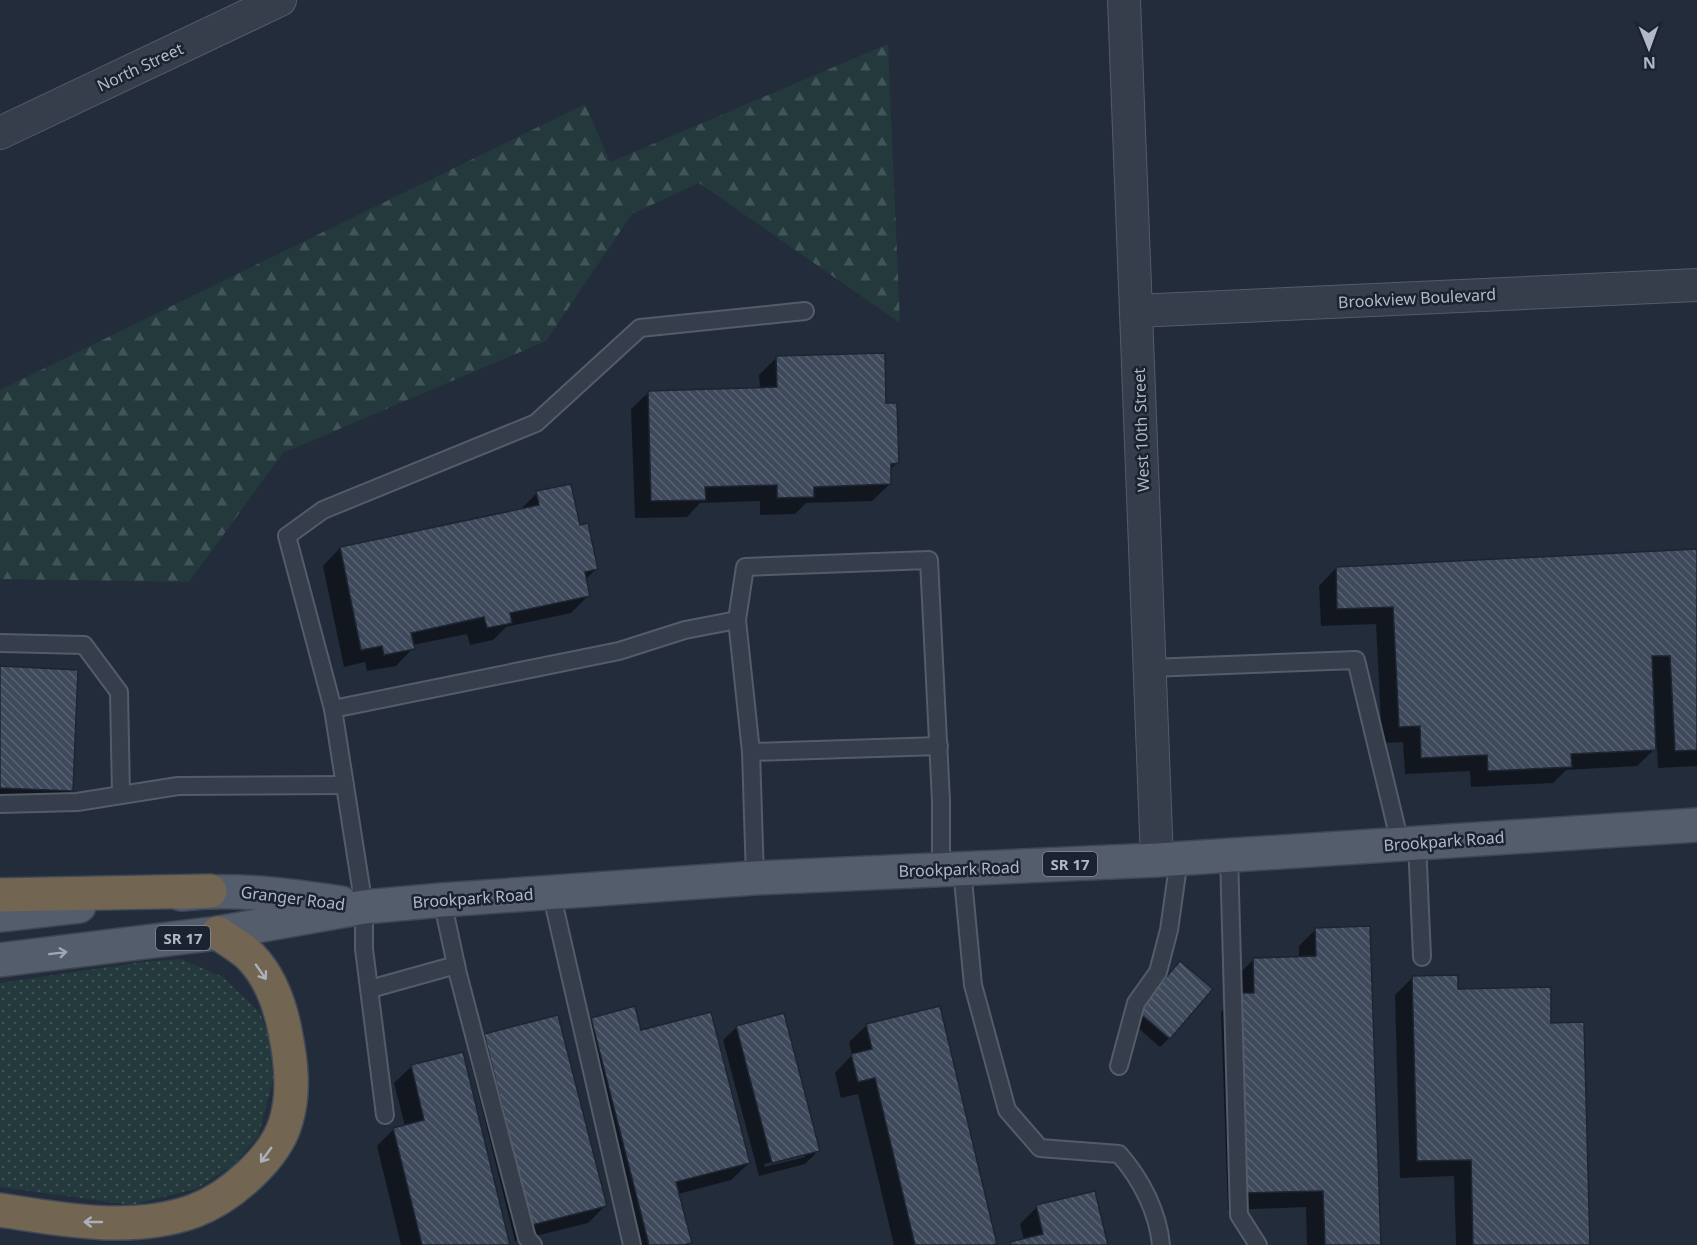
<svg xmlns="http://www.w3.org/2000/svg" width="1697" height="1245" font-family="'Noto Sans',sans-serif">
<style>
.green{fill:url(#green-dots)}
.forest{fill:url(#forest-firs)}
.shadow{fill:#0007;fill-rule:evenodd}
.building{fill:url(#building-back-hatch);stroke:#1d2532;stroke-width:1.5}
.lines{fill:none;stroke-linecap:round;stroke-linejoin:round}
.lane-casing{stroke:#545c69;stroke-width:20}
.street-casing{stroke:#545c69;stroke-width:34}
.primary-casing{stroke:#3f4754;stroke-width:36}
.highway-casing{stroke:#414956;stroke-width:36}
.lane{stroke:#363e4b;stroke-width:16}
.street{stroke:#363e4b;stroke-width:32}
.primary{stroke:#545d6c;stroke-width:33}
.highway{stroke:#726653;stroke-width:33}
.oneway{stroke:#9ea7b5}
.oneway2{stroke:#abb1bb}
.labels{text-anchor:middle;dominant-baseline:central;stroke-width:5;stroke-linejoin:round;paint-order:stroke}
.shield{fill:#1b2330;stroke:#848c9a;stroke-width:1.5}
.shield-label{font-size:15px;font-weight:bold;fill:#b1b9c7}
.street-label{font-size:16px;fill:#b1b9c7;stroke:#1b2330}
</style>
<defs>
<pattern id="green-dots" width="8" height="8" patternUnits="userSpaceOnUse" patternTransform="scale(1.5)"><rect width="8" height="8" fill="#24393c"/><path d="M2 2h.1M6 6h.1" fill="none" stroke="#415457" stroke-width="1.8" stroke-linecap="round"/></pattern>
<pattern id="forest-firs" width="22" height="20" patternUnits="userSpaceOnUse" patternTransform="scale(1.5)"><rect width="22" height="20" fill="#24393c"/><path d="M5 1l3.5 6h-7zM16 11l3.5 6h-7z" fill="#415457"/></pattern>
<pattern id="building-back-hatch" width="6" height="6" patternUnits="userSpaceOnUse" patternTransform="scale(1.5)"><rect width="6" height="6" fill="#3e4a5b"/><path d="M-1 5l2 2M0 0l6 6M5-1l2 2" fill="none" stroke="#586271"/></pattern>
</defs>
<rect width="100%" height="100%" fill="#222c3b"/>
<polygon class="green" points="181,959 223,977 260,1013 269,1037 273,1081 258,1137 233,1165 196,1189 131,1205 0,1187 0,983 142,962"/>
<polygon class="forest" points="888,44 900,323 699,183 632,214 546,341 283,453 189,582 0,579 0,390 585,104 610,162"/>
<g class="shadow">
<polygon points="777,357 885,404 897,463 889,470 890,484 872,501 806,503 795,514 760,515 760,501 700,503 687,517 635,518 631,409 649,392 760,389 759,375"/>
<polygon points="537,493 578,527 596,569 585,580 588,596 571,613 506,627 493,640 470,645 467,634 412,645 413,648 396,666 367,671 365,662 344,667 323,566 340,548 520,510"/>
<polygon points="1697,550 1697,766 1658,768 1657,747 1637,766 1566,770 1553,783 1471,787 1470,771 1405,774 1403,742 1382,743 1376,624 1321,626 1319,586 1336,568"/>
<polygon points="0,668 71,791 54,808 0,805"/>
<polygon points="1316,929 1379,1245 1307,1245 1306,1207 1228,1210 1221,1012 1237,997 1236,977 1253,960 1299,958 1299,946"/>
<polygon points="1172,972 1169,1038 1160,1047 1130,1021"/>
<polygon points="1413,977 1550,1025 1588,1245 1456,1245 1454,1176 1400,1178 1395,995"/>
<polygon points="592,1019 640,1032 749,1163 731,1180 678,1194 691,1242 688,1245 628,1245 574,1036"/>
<polygon points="867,1025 996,1243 994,1245 894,1245 858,1094 841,1098 835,1073 852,1055 849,1042"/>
<path d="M737 1027 818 1151 805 1164 759 1176 723 1040ZM805 1153V1157L765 1167 764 1164Z"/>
<polygon points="485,1035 605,1206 588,1223 515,1241 468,1052"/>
<polygon points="412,1066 509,1245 401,1245 377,1146 394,1129 405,1126 394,1083"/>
<polygon points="1037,1207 1106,1245 1010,1245 1024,1240 1020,1224"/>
</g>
<g class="building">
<polygon points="885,353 886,403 897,403 899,463 891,464 891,484 814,487 814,497 777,498 777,485 705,487 706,500 651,501 648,391 777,387 776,356"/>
<polygon points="571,484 580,525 588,523 598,569 585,572 590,596 510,613 512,623 487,628 484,617 411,633 415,649 384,655 382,646 361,650 340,547 539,505 536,491"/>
<polygon points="1697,549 1697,750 1675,751 1670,656 1652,656 1656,750 1571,754 1572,767 1488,771 1487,755 1421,758 1420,726 1399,727 1393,607 1337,609 1336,567"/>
<polygon points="0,666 78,670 73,791 0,788"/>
<polygon points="1370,926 1381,1245 1325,1245 1323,1191 1245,1193 1238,993 1254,993 1253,958 1316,956 1315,928"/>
<polygon points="1180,961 1213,989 1170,1039 1137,1011"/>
<polygon points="1458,975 1458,989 1551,987 1551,1023 1584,1022 1590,1245 1473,1245 1471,1160 1417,1161 1412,976"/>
<polygon points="635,1006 641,1030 711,1012 750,1163 676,1182 692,1243 683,1245 649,1245 591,1018"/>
<polygon points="940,1006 997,1244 993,1245 915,1245 875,1078 858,1082 851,1054 872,1049 866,1024"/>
<polygon points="784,1013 820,1151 772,1163 736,1026"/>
<polygon points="558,1015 607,1206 532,1225 484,1034"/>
<polygon points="463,1052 510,1245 422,1245 393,1128 424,1120 411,1065"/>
<polygon points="1095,1191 1108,1245 1011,1245 1010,1242 1043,1234 1036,1205"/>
</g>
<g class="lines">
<g class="lane-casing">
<g id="lane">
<polyline points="737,620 745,567 929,560 941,801 941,870"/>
<polyline points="0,643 84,645 119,692 121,795"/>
<polyline points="1150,668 1356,660 1400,843"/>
<polyline points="333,709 287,536 323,510 536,423 640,328 805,311"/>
<polyline points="751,752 939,746"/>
<polyline points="0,804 77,802 178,786 345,785"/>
<polyline points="1417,842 1422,957"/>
<polyline points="1229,855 1239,1215 1258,1245"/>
<path d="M962 869 973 985 1007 1110 1040 1148 1119 1154C1141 1179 1158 1212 1161 1245"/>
<polyline points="551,892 632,1245"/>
<polyline points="442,900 458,974 527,1238 533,1245"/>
<polyline points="370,989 456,965"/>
<polyline points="1119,1066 1136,1003 1158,972 1169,930 1179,859"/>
<polyline points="385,1115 364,949 364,907 333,709 619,651 685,630 737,620 751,752 755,878"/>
</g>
</g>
<g class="street-casing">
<g id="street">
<polyline points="1124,0 1157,860"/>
<polyline points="0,133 280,0"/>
<polyline points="1136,311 1697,285"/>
</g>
</g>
<g class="primary-casing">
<g id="primary">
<path d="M181 894C236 888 287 895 341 903"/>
<polyline points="0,915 79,906"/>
<polyline points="0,960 218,933 364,907 442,900 755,878 1157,860 1697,825"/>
</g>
</g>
<g class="highway-casing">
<g id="highway">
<polyline points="0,895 210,891"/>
<path d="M0 1210C62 1220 133 1233 194 1211 229 1198 276 1158 286 1121 295 1092 291 1060 285 1031 280 1005 270 977 251 957 242 948 229 941 218 933"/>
</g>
</g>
<use href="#lane" class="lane"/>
<use href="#street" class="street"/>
<use href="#primary" class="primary"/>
<use href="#highway" class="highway"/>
</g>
<defs><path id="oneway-shaft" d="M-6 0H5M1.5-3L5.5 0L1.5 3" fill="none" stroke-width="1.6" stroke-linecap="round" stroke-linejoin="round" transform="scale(1.5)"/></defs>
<use class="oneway" href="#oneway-shaft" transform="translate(58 953) rotate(-7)"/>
<g class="oneway2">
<use href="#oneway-shaft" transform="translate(261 972) rotate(55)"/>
<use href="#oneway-shaft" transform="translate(266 1155) rotate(126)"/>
<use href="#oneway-shaft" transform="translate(93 1222) rotate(-180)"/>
</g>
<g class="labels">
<g class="shield">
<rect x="1043" y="852" width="54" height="24" rx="4.5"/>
<rect x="156" y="926" width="54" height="24" rx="4.5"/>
</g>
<g class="shield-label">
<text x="1070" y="864">SR 17</text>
<text x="183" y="938">SR 17</text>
</g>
<g class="street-label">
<text transform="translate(140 67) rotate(-25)">North Street</text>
<text transform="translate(1417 298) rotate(-3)">Brookview Boulevard</text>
<text transform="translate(1141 430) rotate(-92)">West 10th Street</text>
<text transform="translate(1444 841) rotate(-4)">Brookpark Road</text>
<text transform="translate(959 869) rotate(-2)">Brookpark Road</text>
<text transform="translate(293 898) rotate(7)">Granger Road</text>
<text transform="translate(473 898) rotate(-4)">Brookpark Road</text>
</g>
</g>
<g transform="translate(1649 48) rotate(179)" stroke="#1b2330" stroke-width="4.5" paint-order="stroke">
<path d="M0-4.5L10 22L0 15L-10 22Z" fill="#b1b9c7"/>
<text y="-9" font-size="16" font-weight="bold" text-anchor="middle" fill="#b1b9c7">N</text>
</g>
</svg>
